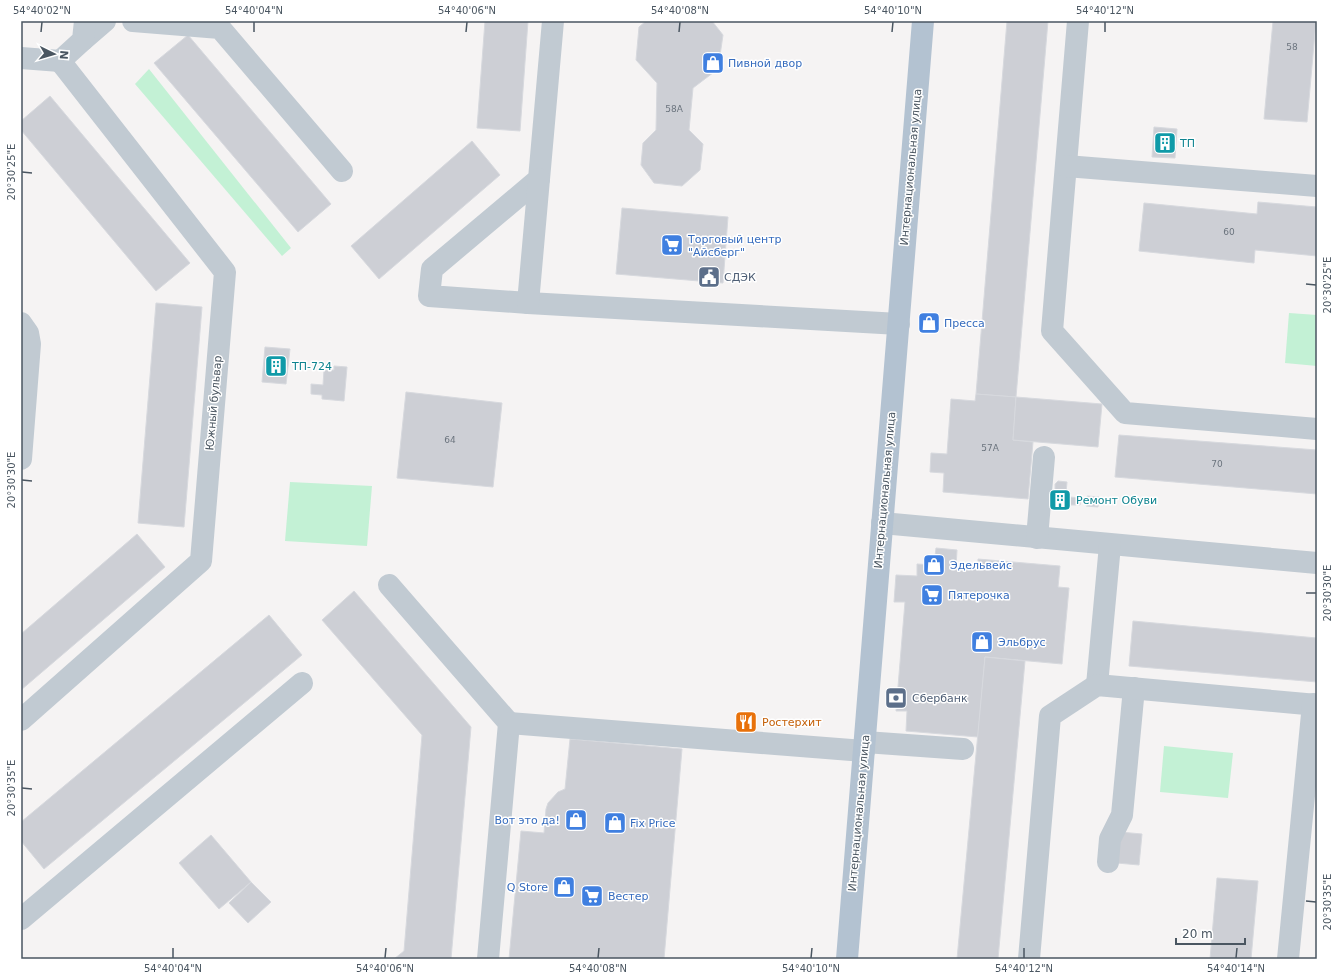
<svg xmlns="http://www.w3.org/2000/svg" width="1338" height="980" font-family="'DejaVu Sans',sans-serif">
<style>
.green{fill:#c3f1d5}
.building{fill:#cdcfd5;stroke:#d7d9de}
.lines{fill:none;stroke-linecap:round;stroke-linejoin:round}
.minor{stroke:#c1cad2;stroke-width:22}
.major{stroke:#b3c2d1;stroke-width:22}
.ticks{fill:none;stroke:#4a5661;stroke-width:1.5}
.labels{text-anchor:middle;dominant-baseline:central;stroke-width:3;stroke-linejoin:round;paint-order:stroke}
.number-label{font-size:9px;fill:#6b747e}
.shop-label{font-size:11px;fill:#366cbe;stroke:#fff;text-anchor:start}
.culture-label{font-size:11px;fill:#0d838f;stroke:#fff;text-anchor:start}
.street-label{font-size:11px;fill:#4a5661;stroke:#fff}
.service-label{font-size:11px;fill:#4e5e75;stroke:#fff;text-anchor:start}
.food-label{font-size:11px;fill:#c56008;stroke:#fff;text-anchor:start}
.neatline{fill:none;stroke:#4a5661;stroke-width:1.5}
.ticks-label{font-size:10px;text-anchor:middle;fill:#4a5661}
</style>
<rect width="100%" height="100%" fill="#f5f3f3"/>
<g class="green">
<polygon points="149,69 291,248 282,256 135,84"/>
<polygon points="1289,313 1317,315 1317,366 1285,363"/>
<polygon points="290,482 372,486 367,546 285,541"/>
<polygon points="1164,746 1233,753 1228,798 1160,792"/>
</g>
<g class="building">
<polygon points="485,21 528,21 520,131 477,128"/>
<polygon points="646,21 712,21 723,35 718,69 693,88 689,130 703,144 700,170 682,186 654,183 641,165 643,143 656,130 657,83 636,60 639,27"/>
<polygon points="1007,21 1048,21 1016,397 976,394"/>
<polygon points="1273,21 1316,21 1307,122 1264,119"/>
<polygon points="188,35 331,204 298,232 154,63"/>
<polygon points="50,96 190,263 156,291 21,130 21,121"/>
<polygon points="1154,127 1177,129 1175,158 1152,157"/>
<polygon points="472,141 500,175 379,279 351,246"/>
<polygon points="1258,202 1317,207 1317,256 1255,250 1254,263 1139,251 1144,203 1257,214"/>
<polygon points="622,208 728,217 723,283 616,274"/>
<polygon points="156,303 202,307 184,527 138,523"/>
<polygon points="925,317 934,318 933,329 924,328"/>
<polygon points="265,347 290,349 286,384 262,382"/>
<polygon points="334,366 347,367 344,401 322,399 322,395 311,394 311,384 323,385 324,370 334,370"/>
<polygon points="406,392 502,403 493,487 397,478"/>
<polygon points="976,394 1016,397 1013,440 1033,442 1028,499 943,492 944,473 930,472 931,453 947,454 951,399 975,401"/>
<polygon points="1016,397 1102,404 1098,447 1013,440"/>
<polygon points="1119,435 1317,450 1317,494 1115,477"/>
<polygon points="1058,481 1067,482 1066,493 1057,492 1055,489 1055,484"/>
<polygon points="1056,496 1066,496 1066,504 1055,504"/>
<polygon points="1087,496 1099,497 1098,507 1086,506"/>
<polygon points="1069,497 1081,498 1080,505 1068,505"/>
<polygon points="137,534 165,567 21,690 21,634"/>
<polygon points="936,548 957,550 956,567 978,569 978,559 1060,566 1058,587 1069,588 1062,664 985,657 978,737 906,731 907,711 896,711 905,602 894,602 896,575 917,576 917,564 934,565"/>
<polygon points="354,591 471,727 451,959 394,959 404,951 422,735 322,620"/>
<polygon points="269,615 302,655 44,869 21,841 21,822"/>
<polygon points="1133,621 1317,638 1317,682 1129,666"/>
<polygon points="985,657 1025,661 998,959 957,959"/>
<polygon points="570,739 682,749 664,959 509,959 521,831 544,833 546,809 548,803 558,792 565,789"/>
<polygon points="1120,832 1142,834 1139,865 1117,863"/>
<polygon points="211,835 251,882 219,909 179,863"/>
<polygon points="1217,878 1258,881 1251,959 1210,959"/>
<polygon points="251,882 271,902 248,923 229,903"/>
</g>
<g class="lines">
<g class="minor">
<polyline points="133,21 220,28 342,171"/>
<polyline points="553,21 539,179 432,269 429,296 528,303 899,324"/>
<polyline points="1078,21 1052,331 1125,413 1317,429"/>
<polyline points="83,40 105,21"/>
<polyline points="21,58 60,61"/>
<polyline points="1066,166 1317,186"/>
<polyline points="528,303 539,179"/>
<polyline points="21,323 28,333 30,344 21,459"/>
<polyline points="882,523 1317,563"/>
<polyline points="1037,538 1044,457"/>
<polyline points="389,585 509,723 488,959"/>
<polyline points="1097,685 1110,545"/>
<polyline points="21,720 201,561 225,272 60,61 83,40 85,21"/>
<polyline points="509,723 864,751"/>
<polyline points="865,742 963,749"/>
<polyline points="1108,862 1110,839 1122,815 1134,688"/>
<polyline points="21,919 302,683"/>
<polyline points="1029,959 1050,716 1097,685 1317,705"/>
<polyline points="1288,959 1313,704"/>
</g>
<polyline class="major" points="847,959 923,21"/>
</g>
<path class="ticks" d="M41 32 42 22M254 32V22M466 32 467 22M679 32 680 22M892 32 893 22M1105 32V22M22 172 32 173M1306 284 1316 285M22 480 32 481M1306 593H1316M22 788 32 789M1306 901 1316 902M173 958V948M385 958 386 948M598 958 599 948M811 958 812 948M1024 958V948M1236 958 1237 948"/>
<defs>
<g id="shop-square" transform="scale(1.15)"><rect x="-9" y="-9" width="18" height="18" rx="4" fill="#3f7fe0" stroke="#fff"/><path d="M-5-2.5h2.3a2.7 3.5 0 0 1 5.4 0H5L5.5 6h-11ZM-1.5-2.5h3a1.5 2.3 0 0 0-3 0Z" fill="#fff"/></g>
<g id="building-square" transform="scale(1.15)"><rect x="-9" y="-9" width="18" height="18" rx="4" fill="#0f9aa8" stroke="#fff"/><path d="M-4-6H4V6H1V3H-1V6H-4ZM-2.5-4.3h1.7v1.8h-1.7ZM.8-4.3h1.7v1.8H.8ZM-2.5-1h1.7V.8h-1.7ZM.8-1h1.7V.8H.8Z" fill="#fff"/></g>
<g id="supermarket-square" transform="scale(1.15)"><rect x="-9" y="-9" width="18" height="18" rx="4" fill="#3f7fe0" stroke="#fff"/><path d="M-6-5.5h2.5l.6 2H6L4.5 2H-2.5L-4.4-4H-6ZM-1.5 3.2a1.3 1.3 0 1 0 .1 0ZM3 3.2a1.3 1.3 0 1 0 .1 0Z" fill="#fff"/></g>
<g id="civic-square" transform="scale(1.15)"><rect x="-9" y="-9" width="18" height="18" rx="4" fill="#5c6f8a" stroke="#fff"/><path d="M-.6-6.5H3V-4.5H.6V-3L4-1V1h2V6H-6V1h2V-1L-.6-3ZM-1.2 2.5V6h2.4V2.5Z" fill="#fff"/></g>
<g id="bank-square" transform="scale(1.15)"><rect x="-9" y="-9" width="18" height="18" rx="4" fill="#5c6f8a" stroke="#fff"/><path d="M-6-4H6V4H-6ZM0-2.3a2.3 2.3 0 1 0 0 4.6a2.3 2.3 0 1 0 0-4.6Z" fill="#fff"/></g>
<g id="restaurant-square" transform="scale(1.15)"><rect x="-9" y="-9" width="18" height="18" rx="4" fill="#e8710a" stroke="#fff"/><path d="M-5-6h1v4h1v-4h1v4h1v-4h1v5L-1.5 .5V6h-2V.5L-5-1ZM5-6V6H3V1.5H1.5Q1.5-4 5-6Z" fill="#fff"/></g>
</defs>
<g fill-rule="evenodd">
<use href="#shop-square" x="713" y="63"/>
<use href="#building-square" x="1165" y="143"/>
<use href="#supermarket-square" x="672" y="245"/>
<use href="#civic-square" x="709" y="277"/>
<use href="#shop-square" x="929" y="323"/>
<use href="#building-square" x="276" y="366"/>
<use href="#building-square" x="1060" y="500"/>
<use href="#shop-square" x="934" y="565"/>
<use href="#supermarket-square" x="932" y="595"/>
<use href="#shop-square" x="982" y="642"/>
<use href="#bank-square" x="896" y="698"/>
<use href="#restaurant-square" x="746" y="722"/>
<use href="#shop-square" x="576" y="820"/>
<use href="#shop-square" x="615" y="823"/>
<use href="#shop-square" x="564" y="887"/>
<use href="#supermarket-square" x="592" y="896"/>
</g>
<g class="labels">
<g class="number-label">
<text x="1292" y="47">58</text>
<text x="674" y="109">58А</text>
<text x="1229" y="232">60</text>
<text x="450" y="440">64</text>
<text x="990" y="448">57А</text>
<text x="1217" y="464">70</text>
</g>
<g class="shop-label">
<text x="728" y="63">Пивной двор</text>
<text x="688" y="239">Торговый центр<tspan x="688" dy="13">"Айсберг"</tspan></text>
<text x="944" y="323">Пресса</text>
<text x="950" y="565">Эдельвейс</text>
<text x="948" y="595">Пятерочка</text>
<text x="998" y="642">Эльбрус</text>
<text x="560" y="820" text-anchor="end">Вот это да!</text>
<text x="630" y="823">Fix Price</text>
<text x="548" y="887" text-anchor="end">Q Store</text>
<text x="608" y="896">Вестер</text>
</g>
<g class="culture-label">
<text x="1180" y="143">ТП</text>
<text x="292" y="366">ТП-724</text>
<text x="1076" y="500">Ремонт Обуви</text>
</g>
<g class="street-label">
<text transform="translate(911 167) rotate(-85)">Интернациональная улица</text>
<text transform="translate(214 403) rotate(-85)">Южный бульвар</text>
<text transform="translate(885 490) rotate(-85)">Интернациональная улица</text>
<text transform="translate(859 813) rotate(-85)">Интернациональная улица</text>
</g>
<g class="service-label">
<text x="724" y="277">СДЭК</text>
<text x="912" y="698">Сбербанк</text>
</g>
<g class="food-label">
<text x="762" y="722">Ростерхит</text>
</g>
</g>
<rect width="1338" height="980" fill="none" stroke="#ffffff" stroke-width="44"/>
<g transform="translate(54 54) rotate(95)" stroke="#ffffff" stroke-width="3" paint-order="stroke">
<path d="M0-3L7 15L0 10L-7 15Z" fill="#4a5661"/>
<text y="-6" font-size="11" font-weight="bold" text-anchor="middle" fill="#4a5661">N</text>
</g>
<path d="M1176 938v6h69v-6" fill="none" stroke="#4a5661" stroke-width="2"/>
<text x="1182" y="938" font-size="12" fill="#4a5661" stroke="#ffffff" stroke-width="3" paint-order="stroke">20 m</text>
<rect x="22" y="22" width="1294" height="936" class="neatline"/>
<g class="ticks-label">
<text x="42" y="14">54°40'02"N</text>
<text x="254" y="14">54°40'04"N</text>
<text x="467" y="14">54°40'06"N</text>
<text x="680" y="14">54°40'08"N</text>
<text x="893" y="14">54°40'10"N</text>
<text x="1105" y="14">54°40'12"N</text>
<text transform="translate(11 172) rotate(-90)" y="4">20°30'25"E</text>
<text transform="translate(1327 285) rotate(-90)" y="4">20°30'25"E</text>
<text transform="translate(11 480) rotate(-90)" y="4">20°30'30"E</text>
<text transform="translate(1327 593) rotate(-90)" y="4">20°30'30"E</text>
<text transform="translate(11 788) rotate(-90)" y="4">20°30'35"E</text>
<text transform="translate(1327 902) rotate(-90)" y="4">20°30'35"E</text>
<text x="173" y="972">54°40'04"N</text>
<text x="385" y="972">54°40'06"N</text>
<text x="598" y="972">54°40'08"N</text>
<text x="811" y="972">54°40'10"N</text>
<text x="1024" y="972">54°40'12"N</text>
<text x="1236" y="972">54°40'14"N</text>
</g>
</svg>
